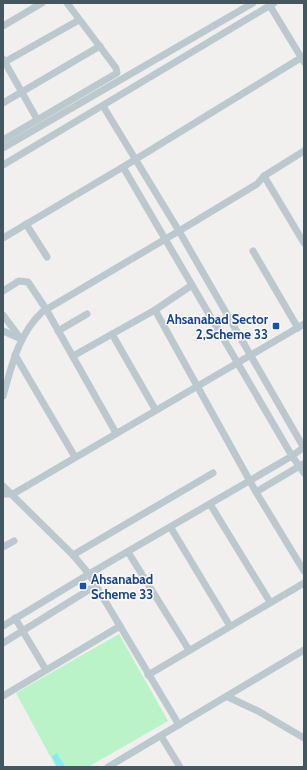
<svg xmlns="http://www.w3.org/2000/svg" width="307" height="770" font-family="Cabin,sans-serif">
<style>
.green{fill:#b9f3c7}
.water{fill:#82eef4}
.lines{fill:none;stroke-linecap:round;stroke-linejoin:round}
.minor{stroke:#bbc9cf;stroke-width:7}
.transit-dot{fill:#1a4fb4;stroke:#fff;stroke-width:1.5}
.labels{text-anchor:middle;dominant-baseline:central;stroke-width:3;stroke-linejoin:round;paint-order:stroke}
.transit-label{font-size:13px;font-weight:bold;fill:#164399;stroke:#fff;text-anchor:end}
</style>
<rect width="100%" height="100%" fill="#f2efef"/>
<polygon class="green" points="119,634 168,721 88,767 56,767 16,693"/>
<polygon class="water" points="57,753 65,767 57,767 52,756"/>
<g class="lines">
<g class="minor">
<polyline points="270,6 304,62"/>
<polyline points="3,26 42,3"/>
<polyline points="304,56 123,167 292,456 304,473"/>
<polyline points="3,59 37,119"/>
<polyline points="3,63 79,20"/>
<polyline points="3,103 100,46"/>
<polyline points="103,106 179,231 257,184 264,176 304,151"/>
<polyline points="3,140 117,73 116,68 67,3"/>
<polyline points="3,148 253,3"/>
<polyline points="3,165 274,3"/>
<polyline points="264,176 304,243"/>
<polyline points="26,224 47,257"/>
<polyline points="3,238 123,167"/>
<polyline points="253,251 298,328"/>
<polyline points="3,291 19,281 28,282 46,309 116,433"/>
<polyline points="155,310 256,492 304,571"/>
<polyline points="3,315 21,339"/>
<polyline points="3,331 19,338"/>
<polyline points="58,331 87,314"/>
<polyline points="112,334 155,409"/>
<polyline points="15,355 75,457"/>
<polyline points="73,356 155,310 192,285"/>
<path d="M3 396C12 365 18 335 42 312L179 231 304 448"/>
<polyline points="3,486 73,555 89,574 179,725"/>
<polyline points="256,492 303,464"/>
<polyline points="3,494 13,494 304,324"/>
<polyline points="210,504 270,602"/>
<polyline points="171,528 230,626"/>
<polyline points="3,547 14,541"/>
<polyline points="128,552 189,650"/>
<polyline points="73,555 213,473"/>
<polyline points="15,618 46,670"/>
<polyline points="3,626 89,574 292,456 304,447"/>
<polyline points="3,643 95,586"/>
<polyline points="148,675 304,583"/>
<polyline points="3,696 120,626"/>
<polyline points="228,697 258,711 304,738"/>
<polyline points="161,736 180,767"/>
<polyline points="108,767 304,650"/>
</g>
</g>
<g class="transit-dot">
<rect x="272" y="322" width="8" height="8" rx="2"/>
<rect x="79" y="582" width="8" height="8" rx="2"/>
</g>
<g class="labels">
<g class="transit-label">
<text x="268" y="319">Ahsanabad Sector<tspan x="268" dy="15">2,Scheme 33</tspan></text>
<text x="91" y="579" text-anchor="start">Ahsanabad<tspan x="91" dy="15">Scheme 33</tspan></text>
</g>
</g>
<rect width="307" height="770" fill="none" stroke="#45565e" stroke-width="8"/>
</svg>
